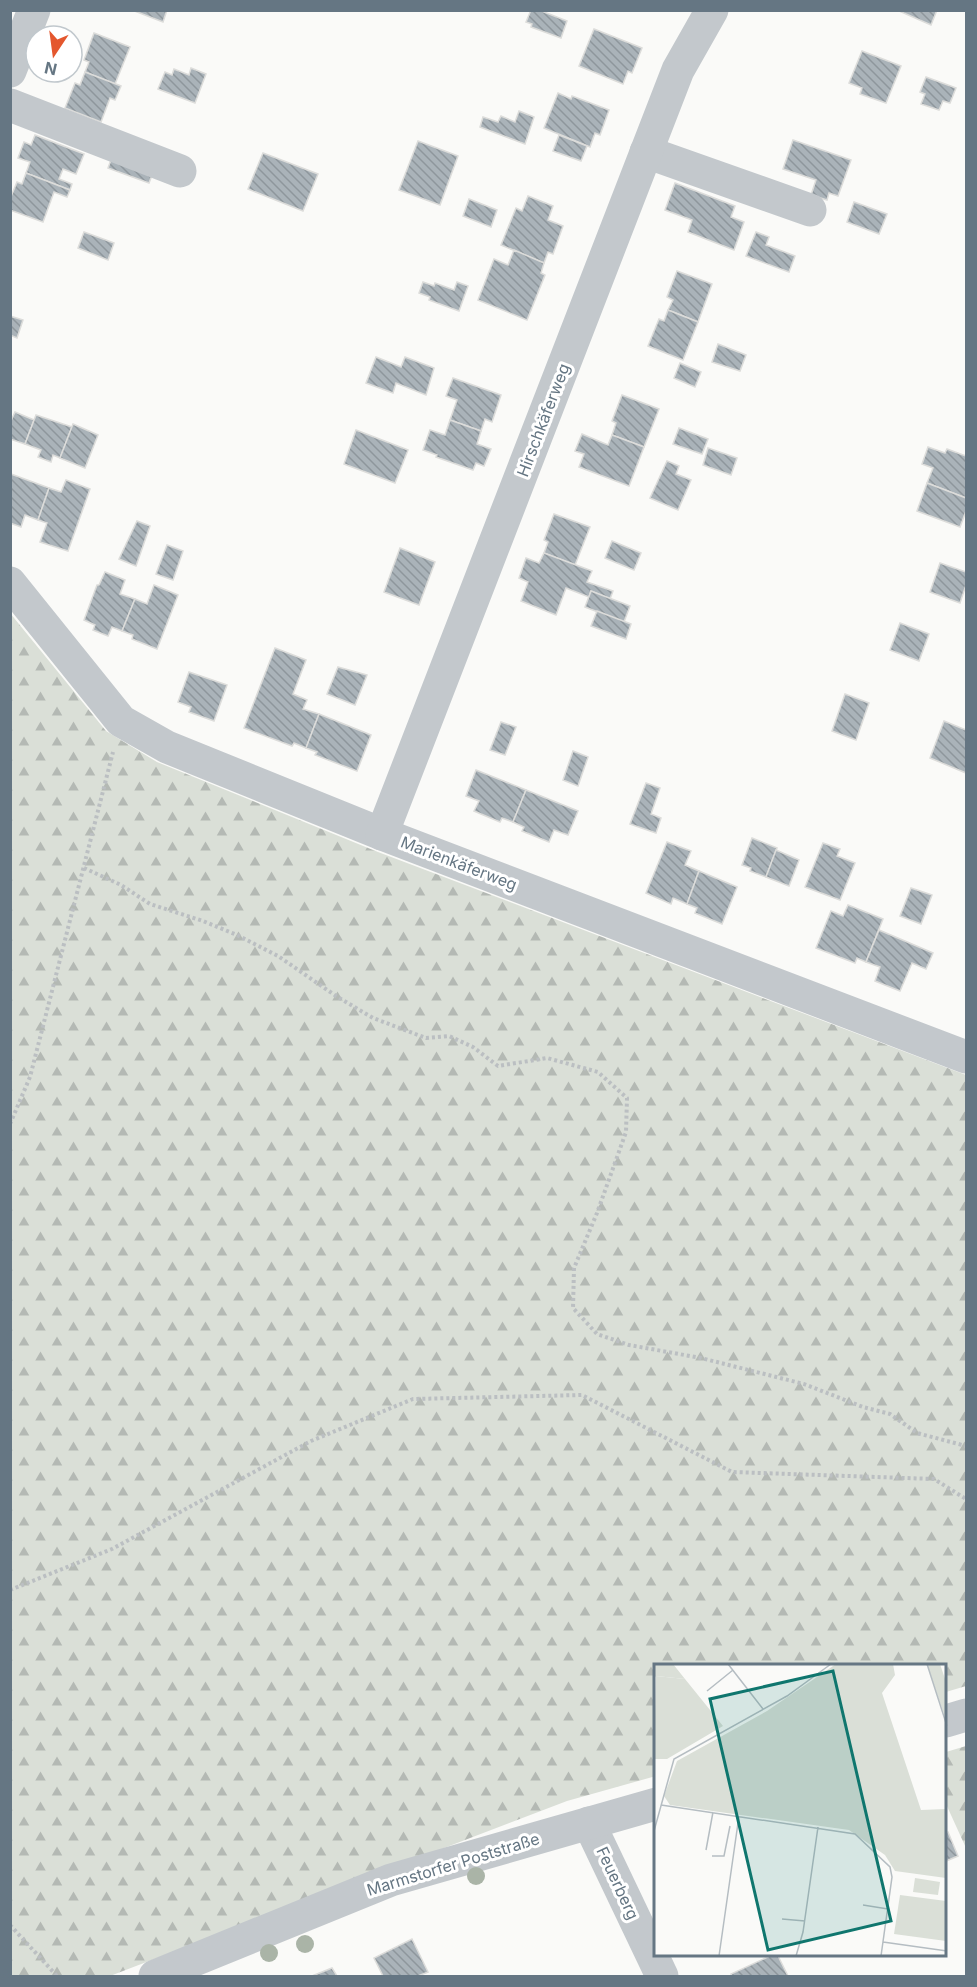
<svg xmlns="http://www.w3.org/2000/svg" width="977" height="1987" font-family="Inter,sans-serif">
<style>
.forest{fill:url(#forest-firs)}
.building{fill:url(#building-back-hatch);stroke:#dcdcda;stroke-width:1.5}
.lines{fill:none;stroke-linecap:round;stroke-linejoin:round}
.path{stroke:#bbbfc2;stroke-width:4;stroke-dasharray:3 3;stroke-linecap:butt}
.minor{stroke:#c3c8cc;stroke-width:33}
.tree{fill:#aab4a7}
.labels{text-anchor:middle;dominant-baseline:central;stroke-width:6;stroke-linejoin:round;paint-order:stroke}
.street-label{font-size:16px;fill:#657683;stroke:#fff}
.inset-road{fill:none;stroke:#b5bdc2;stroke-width:1.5}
.view{fill:#0f766e;fill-opacity:0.15;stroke:#0f766e;stroke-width:3}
.inset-edge{fill:none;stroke:#657683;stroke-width:3}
</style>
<defs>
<pattern id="forest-firs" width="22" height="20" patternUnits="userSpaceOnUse" patternTransform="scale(1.5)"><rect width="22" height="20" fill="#dadfd7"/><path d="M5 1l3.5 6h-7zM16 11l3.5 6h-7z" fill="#b4b9b4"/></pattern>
<pattern id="building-back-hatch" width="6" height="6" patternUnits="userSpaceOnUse" patternTransform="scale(1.5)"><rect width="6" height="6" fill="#aab3b9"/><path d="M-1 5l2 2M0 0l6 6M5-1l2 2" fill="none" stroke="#8e969c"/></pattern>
</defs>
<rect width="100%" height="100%" fill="#fafaf8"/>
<g class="forest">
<polygon points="10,613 106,731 157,762 378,852 966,1075 966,1686 946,1692 946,1666 656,1666 656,1776 567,1801 110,1976 11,1976"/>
<polygon points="966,1746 966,1848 946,1804 946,1752"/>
</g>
<g class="building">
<polygon points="132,10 167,10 163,22"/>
<polygon points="531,10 539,10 567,21 561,38 531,27 532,24 526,22"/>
<polygon points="897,10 937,10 931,25"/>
<polygon points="594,29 642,48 632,73 628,71 623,84 579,66"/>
<polygon points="94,33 130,47 115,84 85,72 89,62 84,60"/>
<polygon points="862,51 901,66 886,103 860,94 862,88 849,83"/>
<polygon points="191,68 206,74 195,103 158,89 165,72 172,75 174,69 189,75"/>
<polygon points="85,72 121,86 115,100 110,98 101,122 65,108 75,83 80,85"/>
<polygon points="926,77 956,88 950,103 943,101 939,110 921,104 925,94 920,92"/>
<polygon points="558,93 571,99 572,96 609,110 600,135 595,133 590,147 544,128"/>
<polygon points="519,111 534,117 525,144 480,127 483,117 498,122 501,116 515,122"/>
<polygon points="35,135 84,154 76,174 63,169 59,179 72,184 70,190 26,173 30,162 18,158 24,142 31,145"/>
<polygon points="559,135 587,146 581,161 553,151"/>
<polygon points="793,140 851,160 838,196 829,193 827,200 811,195 816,180 783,169"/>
<polygon points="418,141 458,156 440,205 399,190"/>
<polygon points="115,149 156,165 149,183 108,168"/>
<polygon points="263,153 318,174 303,211 248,189"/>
<polygon points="26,173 70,190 67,197 54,192 43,222 10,210 10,199 17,182 22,184"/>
<polygon points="675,183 735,206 731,217 744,222 734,250 688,232 692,220 665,210"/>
<polygon points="528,196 553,206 548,220 563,226 553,254 548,252 544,263 501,245 516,208 522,211"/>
<polygon points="469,199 497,210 491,227 463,216"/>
<polygon points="854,202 887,214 879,234 847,222"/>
<polygon points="84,232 114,243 108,260 78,248"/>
<polygon points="756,232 769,237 766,245 795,256 789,272 746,256"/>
<polygon points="514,250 544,263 541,273 545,275 527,320 478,300 494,259 508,265"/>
<polygon points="677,271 712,284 698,322 668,310 673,300 667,297"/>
<polygon points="423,282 434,286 435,283 454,290 457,282 468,286 459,311 429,300 430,297 419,293"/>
<polygon points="668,310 698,322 683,360 648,346 659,319 664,321"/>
<polygon points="10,316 23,320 17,338 10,335"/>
<polygon points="718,344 746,355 740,371 712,362"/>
<polygon points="376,357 401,367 405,357 434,368 426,395 396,383 393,393 366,383"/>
<polygon points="680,363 701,372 695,387 674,378"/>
<polygon points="453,378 501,395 492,422 485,419 481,431 450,420 457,400 446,396"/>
<polygon points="622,395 659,409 644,447 612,435 616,423 612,421"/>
<polygon points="15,412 34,420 25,444 10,439 10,423"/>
<polygon points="36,415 72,427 60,458 53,455 51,462 38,457 41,450 25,444"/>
<polygon points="450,420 481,431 477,444 491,449 484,466 476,463 473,470 436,457 437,455 423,450 430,430 445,435"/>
<polygon points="73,424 98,435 85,468 60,458"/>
<polygon points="679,428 708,439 702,454 673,444"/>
<polygon points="356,430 408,450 395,483 344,464"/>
<polygon points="582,434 608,445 612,435 644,447 629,486 579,467 584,454 575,451"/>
<polygon points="928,447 945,453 947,449 966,456 966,498 927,483 933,468 922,464"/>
<polygon points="708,448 737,458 731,475 703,465"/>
<polygon points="667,461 679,466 676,474 691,480 678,510 650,498"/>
<polygon points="11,474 49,488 38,520 25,515 21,527 10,523"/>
<polygon points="66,480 90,489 68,551 40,542 47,523 38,520 49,488 61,492"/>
<polygon points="927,483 966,498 966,511 960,527 917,511"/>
<polygon points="554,514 590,527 575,565 544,553 548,542 544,540"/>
<polygon points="137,521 150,526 136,566 119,559"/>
<polygon points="612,541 641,553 634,570 605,558"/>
<polygon points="167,545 183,551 173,580 156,574"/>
<polygon points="400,548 435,562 419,605 384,592"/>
<polygon points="544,553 592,571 587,582 613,591 610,599 591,591 589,597 566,588 556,615 521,601 528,582 519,578 526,558 539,563"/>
<polygon points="940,563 966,572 966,585 960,603 930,592"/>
<polygon points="105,572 125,580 120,594 135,599 122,631 112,627 108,636 93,630 95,625 84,620 97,585 99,585"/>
<polygon points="154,585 178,595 157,649 132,639 133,635 122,631 135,599 147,604"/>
<polygon points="591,591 630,606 624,622 585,607"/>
<polygon points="597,611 631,624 626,639 591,626"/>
<polygon points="900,623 929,634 919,661 890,650"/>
<polygon points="275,648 306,660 293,694 307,700 303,709 319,714 306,748 294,743 292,746 244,728"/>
<polygon points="338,667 367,675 355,705 327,694"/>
<polygon points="189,672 227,685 214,721 189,712 191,707 178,702"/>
<polygon points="845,694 869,703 856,740 832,731"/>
<polygon points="319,714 371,735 357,771 315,755 317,752 306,748"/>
<polygon points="944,721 966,730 966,773 930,758"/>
<polygon points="501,722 516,727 505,755 490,750"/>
<polygon points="573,751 588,757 578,786 563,780"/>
<polygon points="476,770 526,790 513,822 502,818 500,822 474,811 479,801 466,796"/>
<polygon points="646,783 660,788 651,814 661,818 656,833 630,824"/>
<polygon points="526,790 578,811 568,835 554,830 549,842 522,831 524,827 513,822"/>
<polygon points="752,838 777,848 766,877 750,871 751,868 742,865"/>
<polygon points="667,842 691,851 685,865 699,871 687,904 673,898 671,904 646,893"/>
<polygon points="823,843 840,849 837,856 855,863 840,900 805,887"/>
<polygon points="776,850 799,860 789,886 766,877"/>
<polygon points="699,871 737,887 722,924 695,913 697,908 687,904"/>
<polygon points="911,888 932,895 921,924 900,916"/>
<polygon points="848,905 883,919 866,962 857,958 855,963 816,948 831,911 843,916"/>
<polygon points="879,930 933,953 926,969 912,963 900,991 875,981 880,967 866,962"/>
<polygon points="948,1832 958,1856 946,1861 946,1833"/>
<polygon points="412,1939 428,1972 418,1976 383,1976 374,1958"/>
<polygon points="770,1956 778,1956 788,1976 732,1976 731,1974"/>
<polygon points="332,1968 337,1976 312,1976"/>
</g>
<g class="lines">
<g class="path">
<polyline points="84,868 121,885 150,904 203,921 237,935 278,956 336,996 373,1018 426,1038 449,1036 473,1047 498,1066 547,1058 598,1072 627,1098 626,1132 597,1213 574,1268 573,1308 597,1334 629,1345 701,1358 804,1384 863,1407 890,1414 917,1433 966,1446"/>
<polyline points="10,1124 30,1077 113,752"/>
<polyline points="10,1590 112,1549 311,1441 413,1399 582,1395 732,1472 934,1479 966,1499"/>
<polyline points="10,1925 57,1976"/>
</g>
<g class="minor">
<polyline points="10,71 34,10"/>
<polyline points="10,105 180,171"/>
<polyline points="646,152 810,210"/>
<polyline points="10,583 121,721 167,747 382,834 966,1057"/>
<polyline points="382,834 678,70 712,10"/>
<polyline points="946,1721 966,1715"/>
<polyline points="589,1823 662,1976"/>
<polyline points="155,1976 391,1880 656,1804"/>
</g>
</g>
<g class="tree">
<circle cx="476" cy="1876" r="9"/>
<circle cx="305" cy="1944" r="9"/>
<circle cx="269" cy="1953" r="9"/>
</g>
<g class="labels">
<g class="street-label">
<text transform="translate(543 420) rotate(-69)">Hirschkäferweg</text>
<text transform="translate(459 863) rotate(21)">Marienkäferweg</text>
<text transform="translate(453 1864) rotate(-17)">Marmstorfer Poststraße</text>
<text transform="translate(618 1883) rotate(65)">Feuerberg</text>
</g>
</g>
<g transform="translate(654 1664)">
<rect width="292" height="292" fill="#fafaf8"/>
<path d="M0 0H19L31 15 2 12 0 15Z" fill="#dadfd7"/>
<path d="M182 0H239L241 11 228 29 267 146 292 145V214L241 207 231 191 195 166 16 141 10 132 23 97 113 47ZM273 0H286L292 18V56ZM2 12 31 15 69 62 13 95H0Z" fill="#dadfd7"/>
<path d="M261 214 286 218 284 231 259 228ZM246 231 292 237V277L240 270Z" fill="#dadfd7"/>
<path class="inset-road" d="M74 0 109 45M273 0 293 62M53 27 79 6M7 141 201 170 236 203 238 213 227 292M0 167 20 95 133 32 177 0M52 186 59 148M58 192H70L76 162M209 241 234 245M128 255 151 257M229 278 293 287M65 292 85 152M142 292 149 268 164 163"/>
<path class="view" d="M179 7 237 257 114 286 56 35Z"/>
<rect width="292" height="292" class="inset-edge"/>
</g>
<rect width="977" height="1987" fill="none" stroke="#657683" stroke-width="24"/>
<g transform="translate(54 54) rotate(193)"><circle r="28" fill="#ffffff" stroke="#c1c8cd" stroke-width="1.5"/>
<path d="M0-4.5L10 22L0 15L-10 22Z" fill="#e4572e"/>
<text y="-9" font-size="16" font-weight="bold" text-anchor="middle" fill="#657683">N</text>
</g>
</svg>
